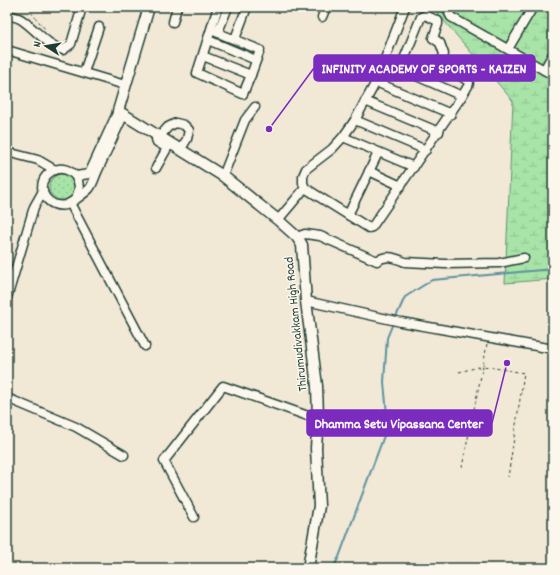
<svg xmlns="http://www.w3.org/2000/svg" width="560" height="575" font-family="Dekko,sans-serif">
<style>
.grass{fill:url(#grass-dots);stroke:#64906e}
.wetland{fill:url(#wetland-marsh);stroke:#64906e}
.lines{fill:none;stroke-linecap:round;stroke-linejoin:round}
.stream{stroke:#5c919f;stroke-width:2}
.minor-casing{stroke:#1f3d34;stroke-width:11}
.major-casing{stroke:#1f3d34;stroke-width:13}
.path{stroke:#1f3d34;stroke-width:1;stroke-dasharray:3 3;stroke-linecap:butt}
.minor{stroke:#fbf7ec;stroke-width:8}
.major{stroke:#fbf7ec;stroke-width:10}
.labels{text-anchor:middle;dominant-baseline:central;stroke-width:3;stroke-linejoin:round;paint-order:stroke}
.street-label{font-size:13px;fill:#1f3d34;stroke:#fbf7ec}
.leader{fill:none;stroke:#7b2cbf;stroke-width:1.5}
.callout-dot{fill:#7b2cbf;stroke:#fbf7ec;stroke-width:1.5}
.callout{fill:#7b2cbf;stroke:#7b2cbf;stroke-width:1.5}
.callout-label{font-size:14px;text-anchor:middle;font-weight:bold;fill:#fff}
</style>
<defs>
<pattern id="grass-dots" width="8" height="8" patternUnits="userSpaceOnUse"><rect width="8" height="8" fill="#a8e3a8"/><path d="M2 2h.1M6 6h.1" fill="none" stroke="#90c491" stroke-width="1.8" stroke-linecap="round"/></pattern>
<pattern id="wetland-marsh" width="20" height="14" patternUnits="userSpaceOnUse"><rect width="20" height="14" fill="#a8e3a8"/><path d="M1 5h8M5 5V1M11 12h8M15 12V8" fill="none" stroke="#90c491"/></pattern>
</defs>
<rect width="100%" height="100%" fill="#f1e8d6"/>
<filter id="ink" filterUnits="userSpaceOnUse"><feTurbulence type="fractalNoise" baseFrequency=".025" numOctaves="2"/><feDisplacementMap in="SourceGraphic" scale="8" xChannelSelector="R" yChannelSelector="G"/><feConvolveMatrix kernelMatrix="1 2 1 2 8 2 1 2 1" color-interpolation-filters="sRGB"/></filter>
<g filter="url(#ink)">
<circle class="grass" cx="62" cy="187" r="13"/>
<polygon class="wetland" points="432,7 553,7 553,279 505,283 513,101"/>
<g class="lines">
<g class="stream">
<polyline points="395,319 405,297 432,280 553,269"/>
<polyline points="333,568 339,557 388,425 384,382 387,338 393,323"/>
</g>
<g class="minor-casing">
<g id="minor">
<polyline points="448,7 449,13 451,17 553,75"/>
<path d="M7 15C12 16 18 17 22 20 36 30 47 45 63 50L71 44 82 7"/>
<polyline points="322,17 326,7"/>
<polyline points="173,22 177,7"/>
<polyline points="211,30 260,50 251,75 243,94 197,73 218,7"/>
<polyline points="218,32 228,7"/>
<polyline points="235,39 247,7"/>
<polyline points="208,40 256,60"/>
<polyline points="508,49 533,7"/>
<polyline points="7,50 125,85"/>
<polyline points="203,56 251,75"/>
<polyline points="385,62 462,96 372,227 369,228 305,188 303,183 303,176 306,169 332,149 343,137 355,120 376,82 405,7"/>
<polyline points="400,69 421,17 425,15 438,21 438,24 433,38 440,43 444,54 441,64 467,80 469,83 468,86 462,96"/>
<polyline points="544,70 553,54"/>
<polyline points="84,72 99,27"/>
<polyline points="376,82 451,114"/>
<polyline points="365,101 439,132"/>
<polyline points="355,120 426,150"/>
<polyline points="158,135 156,139 157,142 167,148"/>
<polyline points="160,136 168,127 176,123 184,125 189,130 187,139 181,149"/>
<polyline points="343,137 414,167"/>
<polyline points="7,152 38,160 55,170"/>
<polyline points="156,168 170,143"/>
<polyline points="369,171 401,186"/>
<polyline points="76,176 89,174 118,111"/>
<polyline points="223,176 245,120 255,107"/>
<path d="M75 199C89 177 61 158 46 176 35 190 49 209 66 205 71 203 84 194 89 189 93 185 95 176 98 170 107 151 115 133 124 114"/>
<polyline points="70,203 145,346"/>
<polyline points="348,215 378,153"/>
<polyline points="278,220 305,188"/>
<path d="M297 237 305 234 320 236 377 261C386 254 395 258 405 262L445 264 499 263 524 258"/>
<polyline points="7,298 34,207 43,191"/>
<polyline points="306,301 401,322 553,349"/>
<polyline points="7,398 76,427 124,455"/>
<polyline points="194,517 164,461 223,386 308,416 318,417"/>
</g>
</g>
<g class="major-casing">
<polyline id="major" points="149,7 118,111 223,176 278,220 297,237 302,245 306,301 317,386 318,417 316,448 319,506 308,568"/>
</g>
<g class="path">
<polyline points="29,7 29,10 45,29"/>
<polyline points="487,344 483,366 524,373 508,477"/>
<polyline points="459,372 483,366 462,467"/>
</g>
<use href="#minor" class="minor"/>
<use href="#major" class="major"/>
</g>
</g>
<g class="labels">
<g class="street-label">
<text transform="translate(297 324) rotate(-96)">Thirumudivakkam High Road</text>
</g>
</g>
<path class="leader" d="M269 129L314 68M507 363L492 423"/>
<g class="callout-dot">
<circle cx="269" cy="129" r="4"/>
<circle cx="507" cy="363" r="4"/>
</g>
<g class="callout">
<rect x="314" y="55" width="221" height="26" rx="4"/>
<rect x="307" y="410" width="185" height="26" rx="4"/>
</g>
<g class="callout-label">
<text x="424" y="73">INFINITY ACADEMY OF SPORTS - KAIZEN</text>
<text x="399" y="428">Dhamma Setu Vipassana Center</text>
</g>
<rect width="560" height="575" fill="none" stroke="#fbf7ec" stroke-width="24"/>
<rect x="12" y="12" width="536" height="551" fill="none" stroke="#1f3d34" stroke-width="1.5" filter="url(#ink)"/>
<g transform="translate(46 46) rotate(282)" stroke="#fbf7ec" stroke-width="3" paint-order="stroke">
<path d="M0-3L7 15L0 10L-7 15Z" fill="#1f3d34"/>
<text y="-6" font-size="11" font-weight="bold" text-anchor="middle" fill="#1f3d34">N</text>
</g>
</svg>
